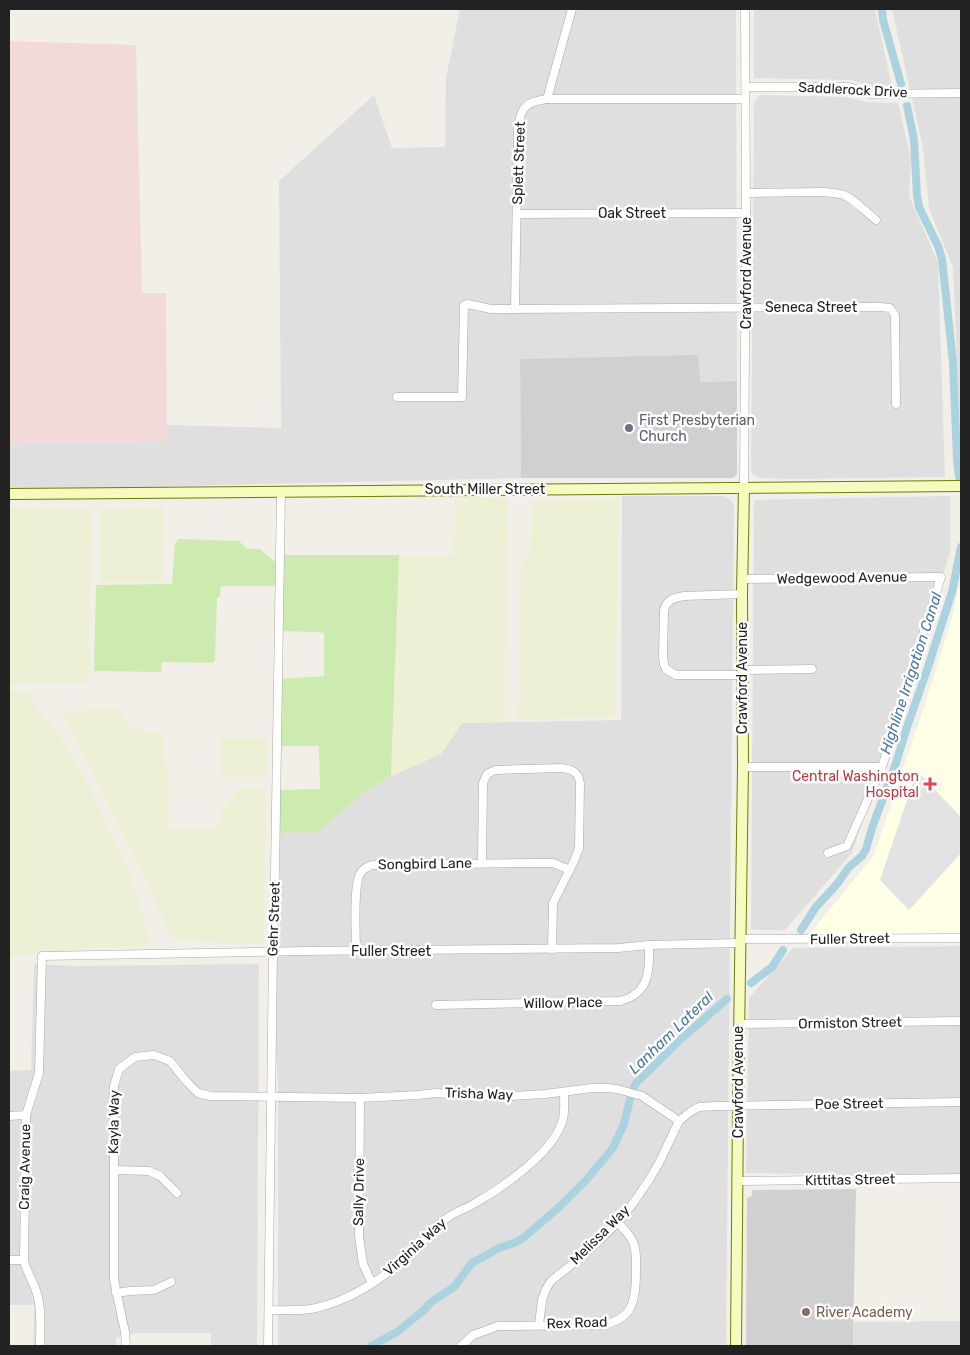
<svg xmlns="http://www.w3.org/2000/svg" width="970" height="1355" font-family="Rubik,sans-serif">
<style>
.residential{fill:#e0dfdf}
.commercial{fill:#f2dad9}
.education{fill:#ffffe5}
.religious{fill:#d0d0d0}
.farmland{fill:#eef0d5}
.grass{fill:#cdebb0}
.parking{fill:#e2e2e2}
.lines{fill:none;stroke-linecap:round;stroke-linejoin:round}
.canal{stroke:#aad3df;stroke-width:8}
.street-casing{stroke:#a9a9a9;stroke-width:9}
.secondary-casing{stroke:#707d05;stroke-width:12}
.street{stroke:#fff;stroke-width:8}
.secondary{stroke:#f7fabf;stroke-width:10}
.worship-dot{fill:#6b7280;stroke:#fff;stroke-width:2}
.health-dot{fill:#e0444e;stroke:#fff;stroke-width:2}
.education-dot{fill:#8d6e63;stroke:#fff;stroke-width:2}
.labels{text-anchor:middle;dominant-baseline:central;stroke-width:5;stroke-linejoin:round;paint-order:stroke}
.street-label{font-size:14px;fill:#222;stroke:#fff}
.worship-label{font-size:14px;fill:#5b616d;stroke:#fff;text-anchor:start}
.health-label{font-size:14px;fill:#be3a42;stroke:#fff;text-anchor:end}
.education-label{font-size:14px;fill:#785e54;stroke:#fff;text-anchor:start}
.water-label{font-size:15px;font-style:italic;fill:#4a7aab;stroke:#fff}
</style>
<rect width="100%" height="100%" fill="#f2efe9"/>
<g class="residential">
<polygon points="460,9 736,9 737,381 699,382 698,356 520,359 521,478 9,490 9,443 167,442 167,425 281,428 279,181 374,95 392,148 445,147 446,78"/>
<polygon points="754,9 875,9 892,87 874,87 851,80 754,78"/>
<polygon points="892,9 961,9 961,446 953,267 929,208 923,147"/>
<polygon points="759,95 846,97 866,102 898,103 911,159 909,196 938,263 945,477 791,479 759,478 751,472 754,104"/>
<polygon points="622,496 723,496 731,500 734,506 726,1346 278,1346 278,1086 276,1051 276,964 280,942 280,833 317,832 369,789 391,776 441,754 462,723 621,720"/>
<polygon points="950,496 950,553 852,853 785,930 751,930 754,500"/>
<polygon points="961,946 961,1177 746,1173 749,998 793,948"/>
<polygon points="34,964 73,966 259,964 257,1346 211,1346 211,1333 135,1333 116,1338 116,1346 33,1346 34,1305 9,1305 9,1071 31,1070"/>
<polygon points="961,1321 961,1346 853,1346 854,1322"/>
</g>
<polygon class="commercial" points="9,41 136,45 142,293 166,293 167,442 9,443"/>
<polygon class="education" points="961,580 961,933 809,935 874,855 922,713 950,625"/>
<g class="religious">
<polygon points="698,355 700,382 737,381 737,474 733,478 521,478 520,359"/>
<polygon points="856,1189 853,1346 746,1346 747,1198 752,1196 752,1190"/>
</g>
<g class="farmland">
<polygon points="455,497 507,497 505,722 462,723 441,754 391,776 399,555 454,555"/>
<polygon points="619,500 615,717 518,719 521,565 530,550 531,528 531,501"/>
<polygon points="163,507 162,582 99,582 99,508"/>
<polygon points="9,508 91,509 89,684 9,684"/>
<polygon points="9,691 28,692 40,711 53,727 73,756 92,792 126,866 138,898 152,946 83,948 70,955 9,955"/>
<polygon points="117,709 134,729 162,733 169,783 168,828 217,830 221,810 243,787 267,789 263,944 173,940 128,844 91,767 73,732 59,711"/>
<polygon points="221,738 268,738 268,777 221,778"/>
</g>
<g class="grass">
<polygon points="179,539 239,541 247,549 260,549 275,562 277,586 221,586 220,597 217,597 215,661 213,661 213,663 162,662 161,672 94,671 96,585 172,584 175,544"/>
<polygon points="282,555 399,555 391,776 369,789 317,832 280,833 279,790 320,789 319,746 279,746 280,679 324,676 324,633 317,632 281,631"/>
</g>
<polygon class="parking" points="917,771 961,817 961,853 909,910 880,880"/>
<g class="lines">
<g class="canal">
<polyline points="882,9 883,20 901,84"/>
<polyline points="907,106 914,140 917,196 919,207 938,246 942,259 953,362 957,459 959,477"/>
<polyline points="801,930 816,907 837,884 849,867 862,856 866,849 872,828 896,763 906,730 927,670 952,592 961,547"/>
<polyline points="751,983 772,967 783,950"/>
<polyline points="634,1087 636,1083 680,1040 727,999"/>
<polyline points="371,1346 397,1332 424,1310 431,1302 454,1287 472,1263 499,1248 514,1243 523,1238 557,1209 586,1180 613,1148 624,1124 630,1099"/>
</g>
<g class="street-casing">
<g id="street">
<polyline points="746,87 849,87 871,94 961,93"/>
<polyline points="547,99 745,99"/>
<path d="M746 193 824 192C830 193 837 193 844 195 855 200 866 212 876 220"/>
<polyline points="517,214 746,213"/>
<path d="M515 308 518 128C521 106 526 102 547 99L572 9"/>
<polyline points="397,397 462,397 464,305 467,304 491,309 880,307 890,308 895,315 896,404"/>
<polyline points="744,487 746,213 745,9"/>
<polyline points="742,579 941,577 882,767 847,846 828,853"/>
<path d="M742 594 684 596C673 598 666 600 664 611L663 657 664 664 666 669 676 675H742"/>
<polyline points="742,670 812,669"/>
<polyline points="743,767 882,767"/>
<path d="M482 863 483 783 487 774 495 770 561 768C572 769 579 772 580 784L579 848 574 861 553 903 552 949"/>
<polyline points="740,939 961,938"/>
<path d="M356 951C356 935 353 886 360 874 362 869 367 867 372 865L539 863H553L570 870"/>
<path d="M436 1005 620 1001C649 994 650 971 649 945"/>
<polyline points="739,1024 961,1021"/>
<polyline points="360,1098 359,1236 363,1264 372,1283"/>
<polyline points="9,1116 26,1115"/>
<polyline points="114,1170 149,1171 160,1176 177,1193"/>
<polyline points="738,1181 961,1178"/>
<polyline points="9,1260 24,1260"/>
<polyline points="116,1293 130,1291 154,1290 171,1282"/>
<path d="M269 1310C283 1310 297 1311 311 1309 348 1302 384 1278 412 1252 424 1241 433 1227 447 1218 456 1211 468 1208 477 1202 505 1186 555 1151 563 1119 565 1110 564 1101 564 1093"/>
<polyline points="539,1325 542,1300 546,1289 551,1281 581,1257 601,1239 618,1222 634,1202 649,1180 659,1163 679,1121 690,1112 699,1107 717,1106 961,1102"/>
<path d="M40 1346C40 1329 42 1310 37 1294 34 1282 26 1272 24 1260L26 1115 39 1073 42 956 303 951 618 948 649 945 740 943"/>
<polyline points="126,1346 125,1332 114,1280 114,1086 119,1069 135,1057 154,1055 170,1061 186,1081 198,1093 210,1096 360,1098 418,1095 436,1093 485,1096 511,1096 545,1094 592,1088 606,1088 617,1089 642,1096 679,1121"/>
<polyline points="268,1346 273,952 275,872 281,491"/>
<path d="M461 1346 473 1335 498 1326 601 1325C634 1320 636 1299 636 1271 636 1261 637 1249 632 1240 629 1234 622 1228 618 1222"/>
</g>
</g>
<g class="secondary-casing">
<g id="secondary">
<polyline points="9,494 961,486"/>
<polyline points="736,1346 738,1106 743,767 742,594 744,487"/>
</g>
</g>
<use href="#street" class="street"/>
<use href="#secondary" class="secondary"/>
</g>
<circle class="worship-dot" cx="629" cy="428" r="5"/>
<path class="health-dot" d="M927.5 776.5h5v5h5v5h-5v5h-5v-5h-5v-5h5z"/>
<circle class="education-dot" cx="806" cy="1312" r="5"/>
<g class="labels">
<g class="street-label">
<text transform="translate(853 90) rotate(3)">Saddlerock Drive</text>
<text transform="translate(519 163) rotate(-88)">Splett Street</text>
<text x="632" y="213">Oak Street</text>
<text transform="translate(746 273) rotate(-90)">Crawford Avenue</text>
<text x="811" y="307">Seneca Street</text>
<text x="485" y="489">South Miller Street</text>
<text transform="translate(842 578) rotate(-1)">Wedgewood Avenue</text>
<text transform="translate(742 678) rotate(-90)">Crawford Avenue</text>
<text transform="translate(425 864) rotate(-1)">Songbird Lane</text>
<text transform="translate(274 919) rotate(-88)">Gehr Street</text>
<text transform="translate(850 939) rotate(-1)">Fuller Street</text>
<text x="391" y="951">Fuller Street</text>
<text transform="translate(563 1003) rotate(-1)">Willow Place</text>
<text transform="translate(850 1023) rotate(-1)">Ormiston Street</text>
<text transform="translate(738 1082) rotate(-90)">Crawford Avenue</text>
<text transform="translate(479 1094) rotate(2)">Trisha Way</text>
<text transform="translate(849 1104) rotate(-1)">Poe Street</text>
<text transform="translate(114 1122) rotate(-89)">Kayla Way</text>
<text transform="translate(25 1167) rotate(-89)">Craig Avenue</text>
<text transform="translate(850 1180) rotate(-1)">Kittitas Street</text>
<text transform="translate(359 1192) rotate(-89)">Sally Drive</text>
<text transform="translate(600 1235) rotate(-45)">Melissa Way</text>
<text transform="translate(415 1247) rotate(-42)">Virginia Way</text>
<text transform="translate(577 1323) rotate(-2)">Rex Road</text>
</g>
<g class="worship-label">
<text x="639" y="420">First Presbyterian<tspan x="639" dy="16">Church</tspan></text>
</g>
<g class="health-label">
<text x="919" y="776">Central Washington<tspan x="919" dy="16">Hospital</tspan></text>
</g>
<g class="education-label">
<text x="816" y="1312">River Academy</text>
</g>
<g class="water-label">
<text transform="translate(911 673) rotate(-72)">Highline Irrigation Canal</text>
<text transform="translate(671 1033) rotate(-44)">Lanham Lateral</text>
</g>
</g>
<rect width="970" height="1355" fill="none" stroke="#222222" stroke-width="20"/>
</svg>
